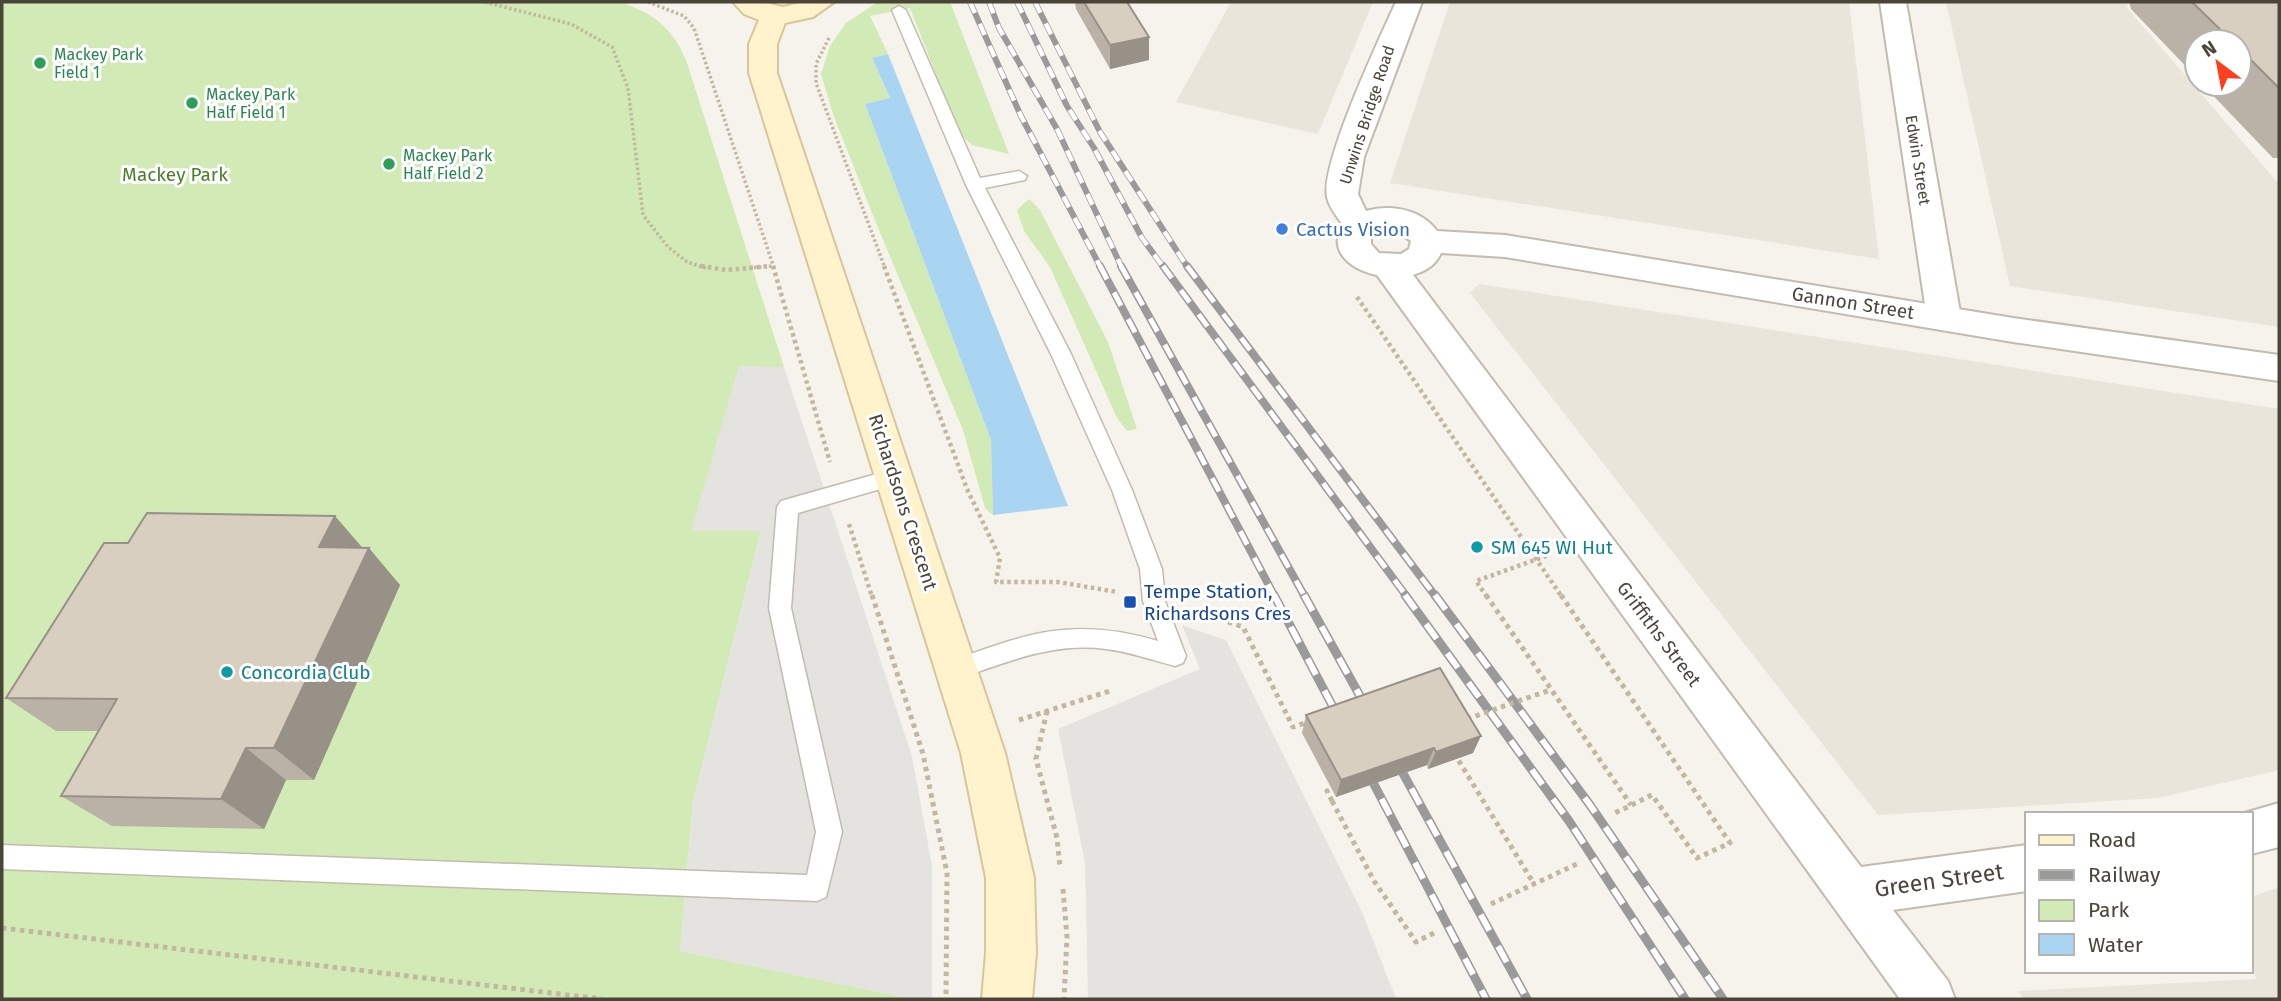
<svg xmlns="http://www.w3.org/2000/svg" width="2281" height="1001" font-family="'Fira Sans',sans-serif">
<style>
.residential{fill:#eae5da}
.green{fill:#d2eab5}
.parking{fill:#e5e3e0}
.water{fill:#a9d4f2}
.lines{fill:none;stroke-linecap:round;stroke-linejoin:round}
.service-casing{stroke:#c2bbae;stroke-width:3}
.minor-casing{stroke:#c2bbae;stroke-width:4}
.tertiary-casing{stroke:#c2bbae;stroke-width:4}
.secondary-casing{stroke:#d6c79b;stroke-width:4}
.path-far2{stroke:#c4b79f;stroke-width:3.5;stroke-dasharray:2.5 2.5;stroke-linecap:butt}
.path-far1{stroke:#c4b79f;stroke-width:4.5;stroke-dasharray:3.5 3.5;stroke-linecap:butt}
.path{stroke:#c4b79f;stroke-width:5;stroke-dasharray:4.5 4.5;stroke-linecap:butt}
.service{fill:#fff;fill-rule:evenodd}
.minor{fill:#fff;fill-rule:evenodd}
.tertiary{fill:#fff;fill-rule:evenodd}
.secondary{fill:#fff3cd;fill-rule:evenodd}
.rail-far2-casing{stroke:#9a9a9a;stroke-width:6}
.rail-far1-casing{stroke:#9a9a9a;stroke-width:8}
.rail-casing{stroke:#9a9a9a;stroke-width:9}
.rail-far2{stroke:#fff;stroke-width:4.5;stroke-dasharray:12;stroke-linecap:butt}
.rail-far1{stroke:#fff;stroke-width:5;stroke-dasharray:15;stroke-linecap:butt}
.rail{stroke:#fff;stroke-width:6;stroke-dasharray:18;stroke-linecap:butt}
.path-bridge{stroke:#c4b79f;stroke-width:5;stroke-dasharray:4.5 4.5;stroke-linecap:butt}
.wall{fill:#bab2a6}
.shaded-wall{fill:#979187}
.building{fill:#d8cfc1;stroke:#979187;stroke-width:2}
.leisure-dot{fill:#2e9e5b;stroke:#fff;stroke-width:2.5}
.shop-dot{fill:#3f7fe0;stroke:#fff;stroke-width:2.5}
.culture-dot{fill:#0f9aa8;stroke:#fff;stroke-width:2.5}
.transit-dot{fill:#1a4fb4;stroke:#fff;stroke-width:2.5}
.labels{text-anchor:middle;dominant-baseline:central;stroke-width:6;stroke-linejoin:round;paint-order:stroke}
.far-leisure-label{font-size:16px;fill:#27864d;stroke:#fff;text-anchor:start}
.far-street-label{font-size:16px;fill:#4b4439;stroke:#fff}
.park-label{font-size:19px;fill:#4a7f2a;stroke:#fff}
.shop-label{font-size:19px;fill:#366cbe;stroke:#fff;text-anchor:start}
.street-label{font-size:19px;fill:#4b4439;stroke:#fff}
.culture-label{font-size:19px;fill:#0d838f;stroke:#fff;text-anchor:start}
.transit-label{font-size:19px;fill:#164399;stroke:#fff;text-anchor:start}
.near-street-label{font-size:23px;fill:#4b4439;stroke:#fff}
</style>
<rect width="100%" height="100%" fill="#f6f3ec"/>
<g class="residential">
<polygon points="1231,2 1373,2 1318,134 1176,102"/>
<polygon points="1450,2 1849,2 1879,259 1390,183"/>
<polygon points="1946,2 2126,2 2128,9 2279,184 2279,327 2010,286"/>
<polygon points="1479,284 2279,409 2279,770 2158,798 1878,815 1470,293"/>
<polygon points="2279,887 2279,999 2024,999 2018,991 2256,979 2251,962 2251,897"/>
</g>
<g class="green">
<path d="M2 2H620C655 14 674 29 687 63L784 367H739L692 530H761L693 802 680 951 913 999H2Z"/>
<polygon points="878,2 950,2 1009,154 972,145 959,133 910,8 870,16 888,54 872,58 890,98 865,104 991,440 993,515 985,508 963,430 876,223 834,117 821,74 830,46 846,23"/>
<polygon points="1029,199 1040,210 1108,342 1137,429 1127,431 1117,418 1050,267 1024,231 1017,210"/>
</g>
<g class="parking">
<polygon points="739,366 784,367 912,756 932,866 932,999 913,999 680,951 693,802 761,531 691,531"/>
<polygon points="1182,625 1226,640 1362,912 1396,999 1088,999 1085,863 1058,729 1200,669"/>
</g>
<polygon class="water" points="888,54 1068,506 993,515 991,440 865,104 890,98 872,58"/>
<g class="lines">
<g class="service-casing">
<g id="service">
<path d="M899 6 906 10 980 178 1019 171 1027 176 1025 180 985 188 1071 354 1132 490 1162 569 1165 601 1186 656 1183 663 1175 666C1152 660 1130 652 1106 649 1054 642 1006 662 958 679L950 676 946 669 950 662C1028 632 1075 617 1158 641L1143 601 1140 569 1112 490 1051 354 966 185 892 10Z"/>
<polygon points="894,469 901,471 904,477 901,483 798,513 791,608 842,832 826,897 817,901 2,869 2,845 807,875 816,832 769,608 777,507 781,501 788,499"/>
</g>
</g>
<g class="minor-casing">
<g id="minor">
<polygon points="1880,2 1906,2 1961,318 1956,327 1944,330 1932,327 1927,318"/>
<polygon points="1389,256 1401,259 1861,867 2027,845 2027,891 1893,910 1948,981 1955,999 1900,999 1377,275 1372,267 1377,259"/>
<polygon points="2279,803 2279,847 2251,854 2251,814 2241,814"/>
</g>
</g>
<g class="tertiary-casing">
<path id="tertiary" d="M1396 2H1422L1364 157 1358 194 1366 211C1390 204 1421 209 1437 231L1505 235 2013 318 2279 355V381L2013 342 1505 257 1441 253C1421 299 1313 273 1343 225 1337 217 1329 207 1327 197 1320 164 1380 37 1396 2ZM1379 229 1395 230 1411 241 1409 249 1401 254 1379 253 1371 244V236Z"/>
</g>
<g class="secondary-casing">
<polygon id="secondary" points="733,2 762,2 783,7 803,2 834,2 813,17 785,23 777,44 777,73 1005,753 1034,878 1036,953 1032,999 982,999 986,953 986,878 961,753 749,73 749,44 759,20 744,14"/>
</g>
<g class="path-far2">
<polyline points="485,2 571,24 612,47 628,88 643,215 668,247 687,262 706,268"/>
<polyline points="648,2 684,16 694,28 774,268"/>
<polyline points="829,38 816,64 816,83 885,268"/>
<polyline points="749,268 773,266"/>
</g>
<g class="path-far1">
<polyline points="701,266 727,270 770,266"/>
<polyline points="773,266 830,462"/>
<polyline points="884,266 967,489 1000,558 996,582 1058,582 1117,592"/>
<polyline points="1357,297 1562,597"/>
<polyline points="849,524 872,597"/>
<polyline points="1487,597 1476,581 1549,555"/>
</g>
<g class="path">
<polyline points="872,595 923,754 947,873 946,999"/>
<polyline points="1486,595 1631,805"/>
<polyline points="1561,595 1730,843 1697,858 1652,795 1615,813"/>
<polyline points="1194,610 1243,627 1288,717"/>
<polyline points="1047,711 1036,759 1057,838 1060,867"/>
<polyline points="1019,720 1113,690"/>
<polyline points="1454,753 1534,884"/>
<polyline points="1332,801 1374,881 1416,942 1438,931"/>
<polyline points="1063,889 1067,937 1064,999"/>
<polyline points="1491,904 1579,863"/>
<polyline points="2,928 602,999"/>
</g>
<use href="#service" class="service"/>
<use href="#minor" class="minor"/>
<use href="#tertiary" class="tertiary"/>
<use href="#secondary" class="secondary"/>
<g class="rail-far2-casing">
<g id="rail-far2">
<polyline points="970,2 1021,116 1101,268"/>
<polyline points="989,2 999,28 1057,129 1122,268"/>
<polyline points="1017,2 1067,106 1094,148 1142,238 1164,268"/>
<polyline points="1035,2 1100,132 1188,268"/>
</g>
</g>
<g class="rail-far1-casing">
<g id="rail-far1">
<polyline points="1100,266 1275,597"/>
<polyline points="1121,266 1305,597"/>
<polyline points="1163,266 1407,597"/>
<polyline points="1187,266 1436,597"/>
</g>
</g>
<g class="rail-casing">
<g id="rail">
<polyline points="1274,595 1342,724"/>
<polyline points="1304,595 1370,714"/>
<polyline points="1405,595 1569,821 1685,999"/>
<polyline points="1435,595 1590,805 1723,999"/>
<polyline points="1394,757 1527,999"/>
<polyline points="1365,767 1486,999"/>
</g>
</g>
<use href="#rail-far2" class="rail-far2"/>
<use href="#rail-far1" class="rail-far1"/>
<use href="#rail" class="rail"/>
<g class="path-bridge">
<polyline points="1288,717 1293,727 1308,722"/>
<polyline points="1467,719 1550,690"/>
<polyline points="1332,801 1327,791 1334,788"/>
</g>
</g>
<g class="wall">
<polygon points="1075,2 1127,2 1149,37 1149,60 1110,69 1076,9"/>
<polygon points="2129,2 2279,2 2279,158 2273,158 2202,84 2239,84 2239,42 2197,42 2197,78 2131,9"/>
<polygon points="128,543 363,548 400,585 314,780 286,780 264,829 112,826 61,796 99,731 56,731 6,698"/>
<polygon points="1306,715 1473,753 1428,769 1427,765 1336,797 1302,733"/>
</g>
<g class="shaded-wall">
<polygon points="1149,37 1149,60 1110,69 1110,45"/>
<polygon points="335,516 367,553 369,548 400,585 314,780 274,748 319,547"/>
<polygon points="1481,736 1473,753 1428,769 1436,752"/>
<polygon points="246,748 286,780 264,829 221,799"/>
<polygon points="1434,748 1427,765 1336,797 1341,780"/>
</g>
<g class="building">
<polygon points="1084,2 1127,2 1149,37 1110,45"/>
<polygon points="2192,2 2279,2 2279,88 2239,48 2239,42 2233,42"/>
<polygon points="147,513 335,516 319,547 369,548 274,748 246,748 221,799 61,796 117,699 6,698 104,543 128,543"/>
<polygon points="1440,668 1481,736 1436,752 1434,748 1341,780 1306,715"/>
</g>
<g class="leisure-dot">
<circle cx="40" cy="63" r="7"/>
<circle cx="192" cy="103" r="7"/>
<circle cx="389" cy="164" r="7"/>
</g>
<circle class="shop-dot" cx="1282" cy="229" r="7"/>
<g class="culture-dot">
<circle cx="1477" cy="547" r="7"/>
<circle cx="227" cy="672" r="7"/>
</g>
<rect class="transit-dot" x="1123" y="595" width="14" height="14" rx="3.5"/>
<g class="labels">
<g class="far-leisure-label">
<text x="54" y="54">Mackey Park<tspan x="54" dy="18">Field 1</tspan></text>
<text x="206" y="94">Mackey Park<tspan x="206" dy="18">Half Field 1</tspan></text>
<text x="403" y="155">Mackey Park<tspan x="403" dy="18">Half Field 2</tspan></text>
</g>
<g class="far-street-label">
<text transform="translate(1367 115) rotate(-72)">Unwins Bridge Road</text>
<text transform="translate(1918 160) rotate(81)">Edwin Street</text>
</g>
<g class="park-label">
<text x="175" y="174">Mackey Park</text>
</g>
<g class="shop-label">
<text x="1296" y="229">Cactus Vision</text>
</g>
<g class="street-label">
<text transform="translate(1853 303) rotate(9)">Gannon Street</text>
<text transform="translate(903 502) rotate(72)">Richardsons Crescent</text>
<text transform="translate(1659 634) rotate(53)">Griffiths Street</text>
</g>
<g class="culture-label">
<text x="1491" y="547">SM 645 WI Hut</text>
<text x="241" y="672">Concordia Club</text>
</g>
<g class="transit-label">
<text x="1144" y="591">Tempe Station,<tspan x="1144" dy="22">Richardsons Cres</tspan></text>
</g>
<g class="near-street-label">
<text transform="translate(1939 880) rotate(-8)">Green Street</text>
</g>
</g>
<rect width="2281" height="1001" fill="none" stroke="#4b4439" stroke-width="7"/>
<rect x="2025" y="812" width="228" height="161" fill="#ffffff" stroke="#b7b4b0" stroke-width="2"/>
<rect x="2039" y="835" width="35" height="10" fill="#fff3cd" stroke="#b7b4b0" stroke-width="2"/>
<text x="2088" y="847" font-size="21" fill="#4b4439">Road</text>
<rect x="2039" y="870" width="35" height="10" fill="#9a9a9a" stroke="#b7b4b0" stroke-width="2"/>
<text x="2088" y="882" font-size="21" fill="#4b4439">Railway</text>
<rect x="2039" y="900" width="35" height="21" fill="#d2eab5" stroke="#b7b4b0" stroke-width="2"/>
<text x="2088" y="917" font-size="21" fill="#4b4439">Park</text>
<rect x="2039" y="934" width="35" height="21" fill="#a9d4f2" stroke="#b7b4b0" stroke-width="2"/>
<text x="2088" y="952" font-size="21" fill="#4b4439">Water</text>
<g transform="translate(2218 63) rotate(328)"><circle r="33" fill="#ffffff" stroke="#b7b4b0" stroke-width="2"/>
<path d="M0-5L12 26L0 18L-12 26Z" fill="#fc3f1d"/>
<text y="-10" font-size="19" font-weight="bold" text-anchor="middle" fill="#4b4439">N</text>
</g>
</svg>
